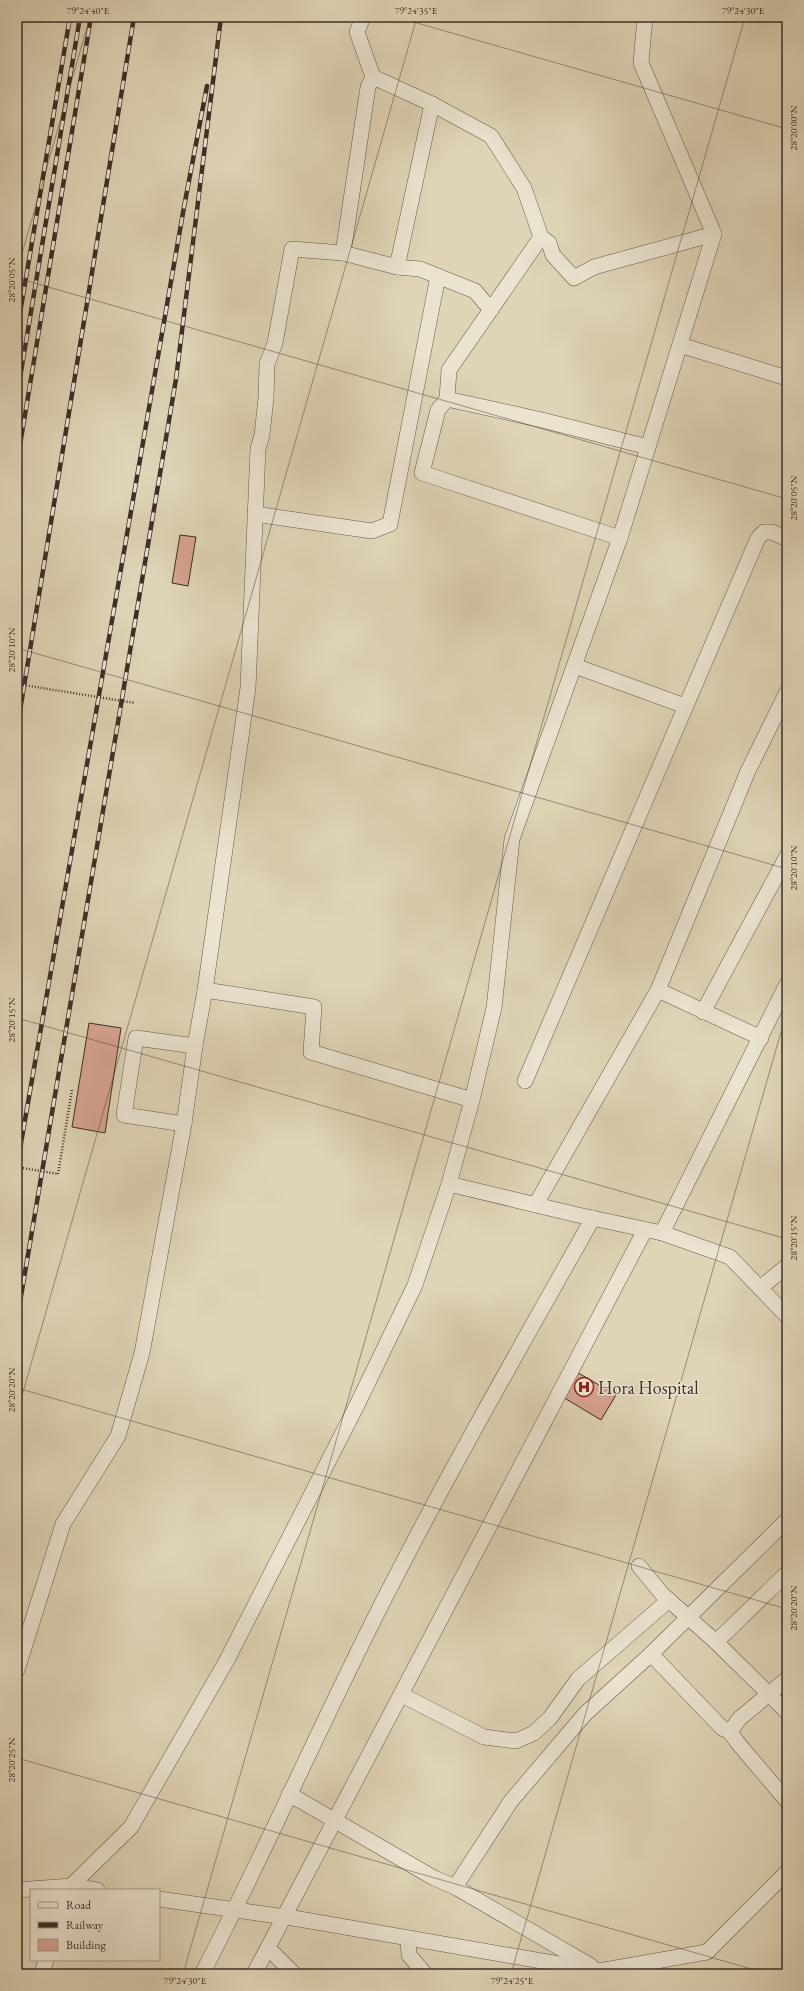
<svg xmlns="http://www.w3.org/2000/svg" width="804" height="1991" font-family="'EB Garamond',serif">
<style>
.building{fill:#d8a393;stroke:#3e2e28}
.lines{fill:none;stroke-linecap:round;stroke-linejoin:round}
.minor-casing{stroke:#66584c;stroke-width:16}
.path{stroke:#3e2e28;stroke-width:2.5;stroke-dasharray:1 2;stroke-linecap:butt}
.minor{stroke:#eae3d0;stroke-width:15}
.rail-casing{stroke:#3e2e28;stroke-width:4.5}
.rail{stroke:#eae3d0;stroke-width:3;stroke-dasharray:9;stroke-linecap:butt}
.path-bridge{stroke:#3e2e28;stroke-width:2.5;stroke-dasharray:1 2;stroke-linecap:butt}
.ticks{fill:none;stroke:#3e2e28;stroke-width:1;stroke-opacity:0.45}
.labels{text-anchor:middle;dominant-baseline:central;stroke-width:3;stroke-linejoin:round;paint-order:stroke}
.poi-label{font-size:18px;fill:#3e2e28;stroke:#eae3d0;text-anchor:start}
.neatline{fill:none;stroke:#3e2e28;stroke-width:1.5}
.ticks-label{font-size:10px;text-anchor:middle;fill:#3e2e28}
</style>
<rect width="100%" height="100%" fill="#dfd4b7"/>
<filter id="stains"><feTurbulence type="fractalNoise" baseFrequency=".005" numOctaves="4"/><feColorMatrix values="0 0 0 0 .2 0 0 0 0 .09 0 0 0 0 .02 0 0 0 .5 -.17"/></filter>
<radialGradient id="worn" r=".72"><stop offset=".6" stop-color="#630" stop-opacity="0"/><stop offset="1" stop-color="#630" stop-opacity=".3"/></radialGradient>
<g class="building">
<polygon points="180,535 196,537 188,586 172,583"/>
<polygon points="89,1023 121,1028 105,1133 72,1127"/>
<polygon points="575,1371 616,1395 601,1420 561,1396"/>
</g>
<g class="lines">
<g class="minor-casing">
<g id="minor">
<polyline points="363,17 357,32 373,77 432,104 491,136 524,188 541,237 549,243 553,255 574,278 594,267 714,234"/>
<polyline points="541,237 449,370 447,399 438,410 422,473 620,538"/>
<polyline points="343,253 368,87 373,77"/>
<polyline points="397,267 420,269 475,291 491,310"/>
<polyline points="680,345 787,378"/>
<polyline points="447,399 542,420 648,447"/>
<polyline points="255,514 372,531 390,524 438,276"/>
<polyline points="575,666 685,706"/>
<polyline points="205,990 248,688 258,449 262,435 266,398 267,364 275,343 292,249 343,253 397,267 432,104"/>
<polyline points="658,990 761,1038"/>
<polyline points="703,1012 787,856"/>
<polygon points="136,1038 195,1046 184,1124 124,1115"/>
<polyline points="195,1046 205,990 314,1007 311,1052 472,1100"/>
<polyline points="525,1081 758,538 764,532 772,532 787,539"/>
<polyline points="449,1184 472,1100 494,1008 512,839 620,538 714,234 641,63 645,17"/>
<polyline points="536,1204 658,990 748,771 787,692"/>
<polyline points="662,1233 787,984"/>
<polyline points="760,1288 787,1266"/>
<polyline points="639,1566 662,1594 716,1642 787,1712"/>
<polyline points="716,1642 787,1573"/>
<polyline points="651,1654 722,1728 730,1732 737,1742 787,1801"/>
<polyline points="17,1670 63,1524 118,1436 142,1353 184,1124"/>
<polyline points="402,1695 484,1737 516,1741 534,1733 550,1718 578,1679 669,1600"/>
<polyline points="730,1732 739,1719 787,1679"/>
<polyline points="289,1794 434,1878 455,1887 511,1801 585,1714 651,1654 786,1521"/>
<polyline points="455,1887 591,1966"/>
<polyline points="17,1890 71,1886 131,1827 227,1660 357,1405 415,1285 449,1184 578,1215 662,1233 730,1257 787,1316"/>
<polyline points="70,1890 71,1886 97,1890"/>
<polyline points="159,1899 299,1919 599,1971 707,1952 787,1872"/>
<polyline points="408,1938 409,1955 425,1974"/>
<polyline points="268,1948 294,1974"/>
<polyline points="42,1974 46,1960"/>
<path d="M202 1974C269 1845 326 1711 393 1582 456 1459 525 1339 593 1218"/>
<polyline points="254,1974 645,1230"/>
</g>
</g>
<polyline class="path" points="58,1174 72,1090"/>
<use href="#minor" class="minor"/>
<g class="rail-casing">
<g id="rail">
<polyline points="17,331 70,17"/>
<polyline points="17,396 80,17"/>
<polyline points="17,463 91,17"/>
<polyline points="17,729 134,17"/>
<polyline points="17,1166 184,207 207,86"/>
<polyline points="17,1320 176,379 221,17"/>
</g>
</g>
<use href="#rail" class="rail"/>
<g class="path-bridge">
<polyline points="17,684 135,703"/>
<polyline points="17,1167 58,1174"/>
</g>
</g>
<path class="ticks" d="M396 17 787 129M17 271 90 17M17 278 787 499M17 648 787 869M17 1018 787 1239M17 1388 787 1609M17 1413 417 17M17 1758 769 1974M183 1974 745 17M511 1974 787 1011"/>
<defs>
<g id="hospital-ring" transform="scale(1)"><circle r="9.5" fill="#eae3d0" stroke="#8f2418" stroke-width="1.5"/><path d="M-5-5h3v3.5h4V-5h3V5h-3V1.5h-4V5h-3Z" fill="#8f2418"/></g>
</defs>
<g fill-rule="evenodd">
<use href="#hospital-ring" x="584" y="1387"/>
</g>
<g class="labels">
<g class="poi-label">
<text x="598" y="1387">Hora Hospital</text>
</g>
</g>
<rect width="804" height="1991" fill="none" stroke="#dfd4b7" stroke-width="44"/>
<rect x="30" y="1889" width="130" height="72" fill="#eae3d0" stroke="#a59b8d"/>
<rect x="38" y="1902" width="20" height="6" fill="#eae3d0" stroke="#a59b8d"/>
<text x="66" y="1909" font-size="12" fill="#3e2e28">Road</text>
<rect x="38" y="1922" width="20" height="6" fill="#3e2e28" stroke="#a59b8d"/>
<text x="66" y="1929" font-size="12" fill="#3e2e28">Railway</text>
<rect x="38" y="1939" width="20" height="12" fill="#d8a393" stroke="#a59b8d"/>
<text x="66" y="1949" font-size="12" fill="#3e2e28">Building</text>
<rect x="22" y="22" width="760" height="1947" class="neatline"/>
<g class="ticks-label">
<text x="88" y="14">79°24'40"E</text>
<text x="416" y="14">79°24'35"E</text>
<text x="743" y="14">79°24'30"E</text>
<text transform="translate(793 128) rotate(-90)" y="4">28°20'00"N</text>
<text transform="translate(11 280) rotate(-90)" y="4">28°20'05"N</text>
<text transform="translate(793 498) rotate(-90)" y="4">28°20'05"N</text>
<text transform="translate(11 650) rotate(-90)" y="4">28°20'10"N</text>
<text transform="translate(793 868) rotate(-90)" y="4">28°20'10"N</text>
<text transform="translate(11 1020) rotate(-90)" y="4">28°20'15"N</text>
<text transform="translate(793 1238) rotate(-90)" y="4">28°20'15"N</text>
<text transform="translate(11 1390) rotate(-90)" y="4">28°20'20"N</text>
<text transform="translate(793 1608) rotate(-90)" y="4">28°20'20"N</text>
<text transform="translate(11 1760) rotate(-90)" y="4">28°20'25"N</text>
<text x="185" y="1984">79°24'30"E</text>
<text x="512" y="1984">79°24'25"E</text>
</g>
<rect width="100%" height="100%" filter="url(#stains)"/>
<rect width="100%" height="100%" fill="url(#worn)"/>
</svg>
